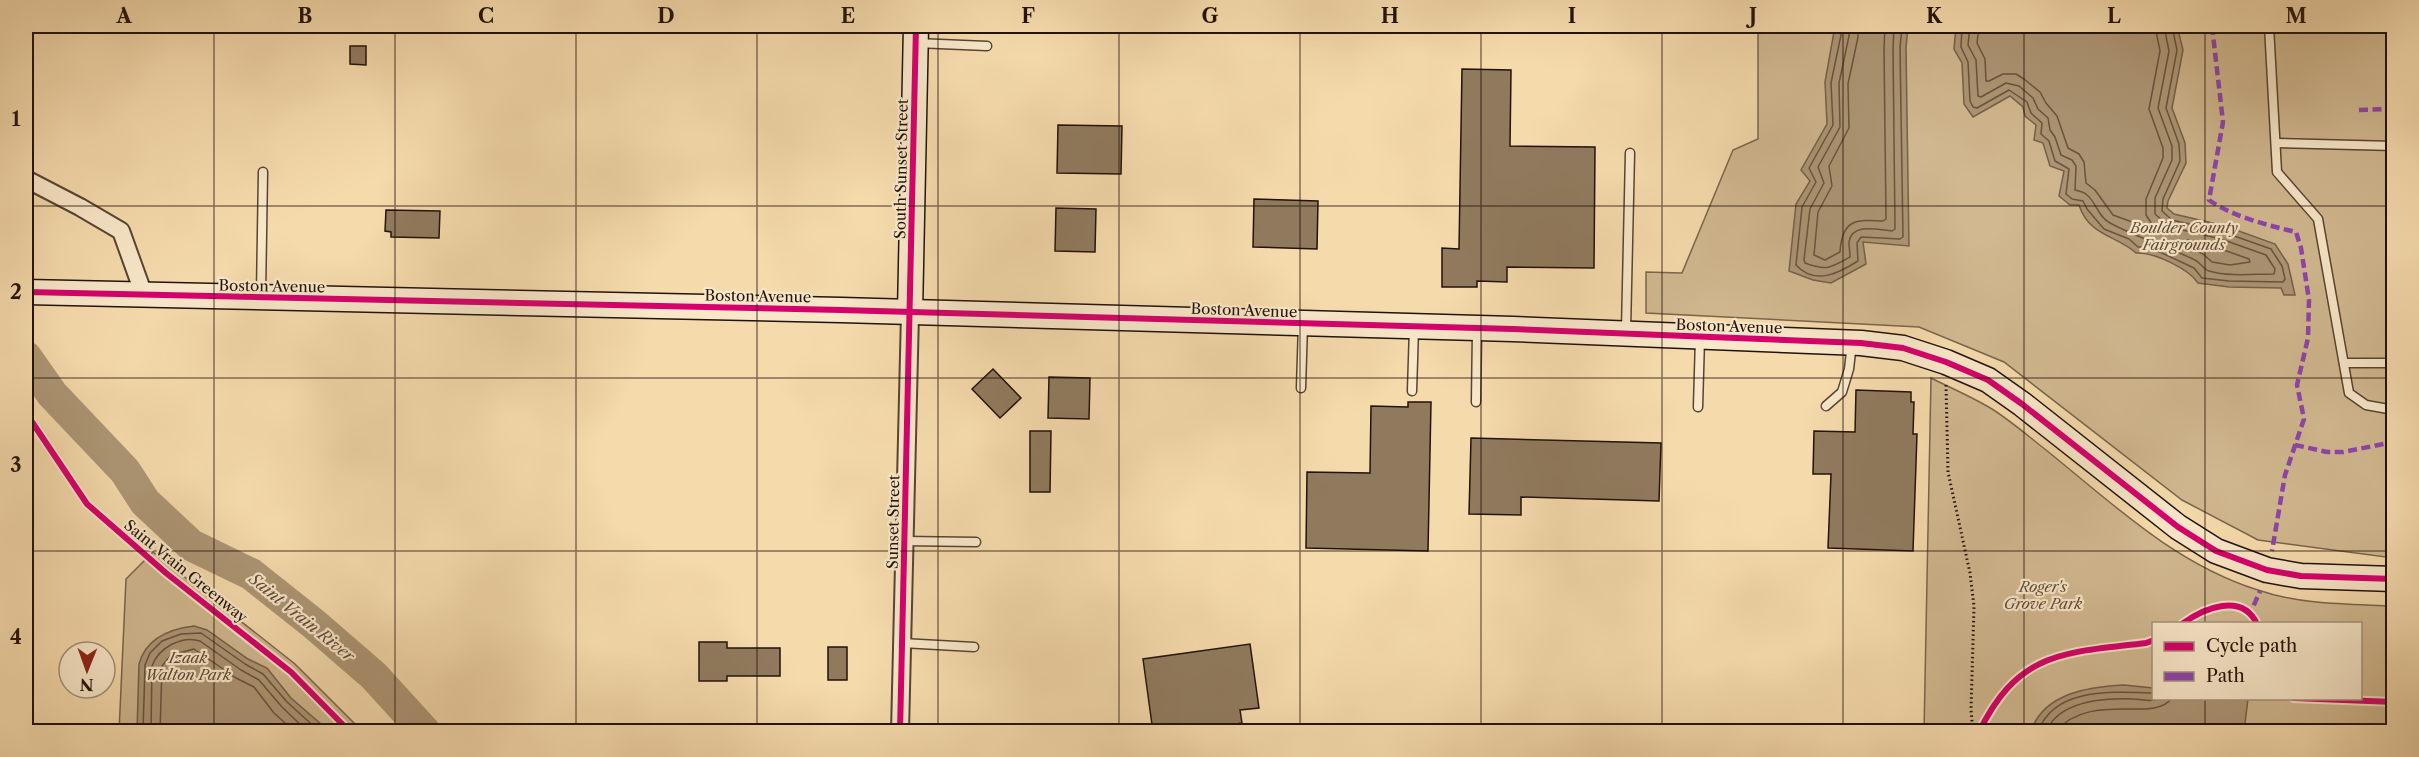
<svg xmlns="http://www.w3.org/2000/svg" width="2419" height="757" font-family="'Libre Caslon Text',serif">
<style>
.green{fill:#d1b890;stroke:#7a654c;stroke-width:1.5;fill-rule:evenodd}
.water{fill:#ad9675;stroke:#75614a;stroke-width:1.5}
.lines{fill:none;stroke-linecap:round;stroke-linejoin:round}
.shore{stroke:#68543f;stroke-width:1.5}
.river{stroke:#ad9675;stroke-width:32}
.building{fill:#907a5e;stroke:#221209;stroke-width:1.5}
.lane-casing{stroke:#574432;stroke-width:11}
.street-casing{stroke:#574432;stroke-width:20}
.secondary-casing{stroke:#221209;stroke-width:27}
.path{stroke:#221209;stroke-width:3;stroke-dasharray:1.5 3;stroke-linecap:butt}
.lane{stroke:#f8e7c9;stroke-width:8}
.street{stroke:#f8e7c9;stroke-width:16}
.secondary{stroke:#f8e7c9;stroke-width:24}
.quiet{stroke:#8e44ad;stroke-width:4.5;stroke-dasharray:9 4.5;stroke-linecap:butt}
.cycleway-casing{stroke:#f8e7c9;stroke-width:10}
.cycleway{stroke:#d6006c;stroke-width:6}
.grid{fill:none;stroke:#221209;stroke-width:1.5;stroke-opacity:0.55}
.labels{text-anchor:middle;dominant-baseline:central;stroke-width:4.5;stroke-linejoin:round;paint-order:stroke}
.street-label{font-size:15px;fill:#221209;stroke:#f8e7c9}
.park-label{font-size:15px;font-style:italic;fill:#5f4c38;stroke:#f8e7c9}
.water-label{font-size:16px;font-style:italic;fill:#614d3a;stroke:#f8e7c9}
.neatline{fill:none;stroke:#221209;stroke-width:2}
.grid-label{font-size:20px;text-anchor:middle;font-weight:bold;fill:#221209}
</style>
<rect width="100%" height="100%" fill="#f5daac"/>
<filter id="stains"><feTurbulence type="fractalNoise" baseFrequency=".00333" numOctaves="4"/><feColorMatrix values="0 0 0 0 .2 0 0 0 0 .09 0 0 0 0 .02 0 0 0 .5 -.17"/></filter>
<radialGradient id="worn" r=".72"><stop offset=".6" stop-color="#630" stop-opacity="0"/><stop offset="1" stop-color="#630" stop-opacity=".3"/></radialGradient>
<g class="green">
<polygon points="1758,26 2393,26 2393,558 2258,540 2182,500 2004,362 1919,327 1646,313 1646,272 1682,273 1733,150 1758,139"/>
<path d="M1931 378C1951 388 1972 397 1992 409 2011 421 2028 436 2046 450 2113 504 2175 564 2258 590 2301 605 2348 604 2393 606V731L1924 732ZM2154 624H2360V698H2154Z"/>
<polygon points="153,552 295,664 362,731 119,732 126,579"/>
</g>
<g class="water">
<polygon points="1835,26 1908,26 1906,48 1909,246 1863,242 1866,264 1831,283 1813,280 1789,271 1796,204 1810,181 1801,170 1827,124 1825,82"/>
<path d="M1956 26H2177L2183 50 2172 108 2185 143 2186 163 2168 201 2167 208 2174 214 2225 226 2275 244 2288 264 2295 295H2284L2281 288 2229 287 2198 283C2189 269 2154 252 2136 253 2116 235 2089 236 2079 205H2070L2059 196 2064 171 2050 166 2043 143 2034 140 2036 125 2025 116 2023 107 2010 96 1973 117 1964 104 1962 63 1954 49Z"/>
<path d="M194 626 207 630 248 659 267 668 291 698 329 731H137L139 664C146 638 169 629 194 626Z"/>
<path d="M2124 685 2153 688 2154 698 2248 699 2244 731H2031C2044 693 2088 687 2124 685Z"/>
</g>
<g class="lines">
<g class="shore">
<path d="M1841 26V35L1831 83 1833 125 1809 168 1816 182 1802 207 1796 265C1815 286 1839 273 1858 261L1857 243 1861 237 1900 239 1903 237 1900 48 1902 26"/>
<path d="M1849 26V36L1839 83 1840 127 1818 167 1824 183 1810 209 1804 260 1805 263C1826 271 1831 268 1850 257 1850 252 1849 247 1849 242 1852 222 1879 230 1892 231L1895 229 1893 49 1894 26"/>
<path d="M1858 26V37L1848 84 1849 128 1829 166 1832 186 1818 212 1814 255 1825 260 1840 252C1842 220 1855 219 1883 221L1886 219 1884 49 1885 26"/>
<polyline points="1962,26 1961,47 1968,62 1970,101 1973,107 1977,108 2009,90 2027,102 2031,113 2042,123 2041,134 2049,141 2055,161 2069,169 2066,194 2072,199 2083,201 2087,209 2104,229 2129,239 2138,247 2149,247 2194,268 2202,278 2229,281 2283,282 2285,279 2282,266 2271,249 2223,232 2172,220 2162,211 2163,199 2180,161 2179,144 2166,108 2177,50 2172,26"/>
<path d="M1970 26 1968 45 1976 60 1978 96 1981 97 2006 83 2019 86 2033 98 2038 109 2048 118 2050 130 2055 137 2061 155 2072 160 2076 166 2075 190C2079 191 2084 192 2087 195 2096 202 2098 217 2110 223 2138 238 2166 246 2195 260 2201 263 2203 269 2209 271 2229 277 2254 274 2274 274L2275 269 2266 255 2221 239 2170 227 2155 214V198L2172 160V146L2158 108 2169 51 2164 26"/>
<polyline points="1979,26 1977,43 1985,59 1986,81 1989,81 2003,74 2016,74 2024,79 2040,92 2046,103 2057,116 2068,148 2079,154 2084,162 2086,183 2095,190 2113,215 2135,223 2144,230 2151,231 2154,227 2146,215 2146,199 2163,158 2163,148 2149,109 2160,51 2155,26"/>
<polygon points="2188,240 2218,248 2249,259 2250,262 2230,265 2212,262 2203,254 2185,246 2184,242"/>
<polyline points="143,732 145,665 150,653 162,641 181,634 201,633 245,664 263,674 287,702 320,732"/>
<path d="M151 732 152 666C158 648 182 635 200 641L241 670 259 680 282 707 308 732"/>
<polyline points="160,732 162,666 171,655 194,649 236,678 254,687 274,713 295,732"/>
<path d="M2038 732C2054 686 2115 692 2154 693"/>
<path d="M2046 732C2059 700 2104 698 2133 699 2142 699 2151 703 2160 698"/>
<path d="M2055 732C2092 690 2153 724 2172 698"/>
</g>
<polyline class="river" points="26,357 52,394 125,471 145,502 191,545 251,574 314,624 374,676 425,732"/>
</g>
<g class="building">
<polygon points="350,46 366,46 366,65 350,64"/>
<polygon points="1462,69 1511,70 1510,146 1595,147 1594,268 1507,267 1507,282 1477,281 1477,287 1442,287 1442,248 1459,249"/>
<polygon points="1058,125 1122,126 1121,174 1057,173"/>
<polygon points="1254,199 1318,201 1317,249 1253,247"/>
<polygon points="1056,208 1096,209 1095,252 1055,251"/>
<polygon points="386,210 440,211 439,238 391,237 391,232 385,231"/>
<polygon points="993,369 1021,398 1000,418 972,389"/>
<polygon points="1049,377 1090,378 1089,419 1048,418"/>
<polygon points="1856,390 1911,392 1911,402 1914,402 1913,434 1917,434 1913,551 1828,548 1831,474 1813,474 1814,431 1855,432"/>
<polygon points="1408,402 1431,402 1428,551 1306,548 1307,472 1370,473 1371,406 1408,407"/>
<polygon points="1030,431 1051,431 1050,492 1030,492"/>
<polygon points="1471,438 1661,443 1659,501 1521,497 1521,515 1469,514"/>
<polygon points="699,642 727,642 727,648 780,648 780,676 727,676 727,681 699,681"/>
<polygon points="1250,644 1259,708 1240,710 1242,723 1184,732 1153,732 1143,659"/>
<rect x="828" y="647" width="19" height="33"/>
</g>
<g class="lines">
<g class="lane-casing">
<g id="lane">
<polyline points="2269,26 2277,172 2318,219 2349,393 2366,405 2394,410"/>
<polyline points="916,43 987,46"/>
<polyline points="2276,143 2394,146"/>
<polyline points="261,294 263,172"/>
<polyline points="1626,330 1630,153"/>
<polyline points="2344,363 2394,363"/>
<polyline points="1301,388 1303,324"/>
<polyline points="1412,391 1414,328"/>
<polyline points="1476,402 1477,331"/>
<polyline points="1826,406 1842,392 1849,369 1852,343"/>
<polyline points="1698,407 1700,338"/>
<polyline points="904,541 976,542"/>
<polyline points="902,643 974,647"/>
</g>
</g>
<g class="street-casing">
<g id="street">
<polyline points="26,179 80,207 121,231 144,295"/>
<polyline points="900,732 910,313"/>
</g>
</g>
<g class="secondary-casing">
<g id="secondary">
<polyline points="26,292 841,310 1513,329 1861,343 1903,348 1946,362 1988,380 2022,404 2178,527 2216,551 2267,570 2301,576 2394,579"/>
<polyline points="910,313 916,26"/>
</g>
</g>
<polyline class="path" points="1946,385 1948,472 1970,573 1974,606 1971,710 1973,732"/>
<use href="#lane" class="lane"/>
<use href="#street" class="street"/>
<use href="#secondary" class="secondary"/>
<g class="quiet">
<path d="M2212 26 2223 122 2209 200C2231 216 2270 226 2296 232L2301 248 2309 300 2308 338 2297 385 2304 419 2285 475 2272 551"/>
<polyline points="2359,110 2394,109"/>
<polyline points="2295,445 2327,452 2343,452 2394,442"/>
<polyline points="2256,616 2251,612 2260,591"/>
</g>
<g class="cycleway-casing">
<g id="cycleway">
<polyline points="26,292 841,310 1513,329 1861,343 1903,348 1946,362 1988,380 2022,404 2178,527 2216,551 2267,570 2301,576 2394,579"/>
<polyline points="26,413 87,504 166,573 291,672 350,732"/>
<path d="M2182 624C2204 608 2242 592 2257 624"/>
<polyline points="2294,698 2394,702"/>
<polyline points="900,732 916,26"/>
<path d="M1979 732C2019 650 2065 653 2146 643L2154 640"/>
</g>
</g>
<use href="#cycleway" class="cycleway"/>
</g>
<path class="grid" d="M214 26V732M395 26V732M576 26V732M757 26V732M938 26V732M1119 26V732M1300 26V732M1481 26V732M1662 26V732M1843 26V732M2024 26V732M2205 26V624M26 206H2394M26 378H2394M26 551H2394M2205 698V732"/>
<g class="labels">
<g class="street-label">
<text transform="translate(901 169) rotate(-89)">South Sunset Street</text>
<text transform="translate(272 286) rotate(1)">Boston Avenue</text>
<text transform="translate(758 296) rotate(1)">Boston Avenue</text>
<text transform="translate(1244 310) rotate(2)">Boston Avenue</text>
<text transform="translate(1729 326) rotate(2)">Boston Avenue</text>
<text transform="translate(893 522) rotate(-89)">Sunset Street</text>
<text transform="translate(186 571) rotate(39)">Saint Vrain Greenway</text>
</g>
<g class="park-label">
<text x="2184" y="227">Boulder County<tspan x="2184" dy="17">Fairgrounds</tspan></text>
<text x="2043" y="586">Roger's<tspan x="2043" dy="17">Grove Park</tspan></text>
<text x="188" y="657">Izaak<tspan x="188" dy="17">Walton Park</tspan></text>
</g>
<g class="water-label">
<text transform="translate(302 617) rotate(39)">Saint Vrain River</text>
</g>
</g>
<rect width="2419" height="757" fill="none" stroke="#f5daac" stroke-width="66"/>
<rect x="2152" y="622" width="210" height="78" fill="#f8e7c9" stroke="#a2927c" stroke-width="1.5"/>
<rect x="2164" y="642" width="30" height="9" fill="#d6006c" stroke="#a2927c" stroke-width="1.5"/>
<text x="2206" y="652" font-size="18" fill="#221209">Cycle path</text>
<rect x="2164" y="672" width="30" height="9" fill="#8e44ad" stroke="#a2927c" stroke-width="1.5"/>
<text x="2206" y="682" font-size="18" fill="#221209">Path</text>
<g transform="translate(87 670) rotate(181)"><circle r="28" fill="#f8e7c9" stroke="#a2927c" stroke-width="1.5"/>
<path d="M0-4.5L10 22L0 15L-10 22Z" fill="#8f2418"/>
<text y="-9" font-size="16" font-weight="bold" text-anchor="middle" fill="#221209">N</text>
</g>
<rect x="33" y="33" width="2353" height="691" class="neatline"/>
<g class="grid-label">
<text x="124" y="23">A</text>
<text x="305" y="23">B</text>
<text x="486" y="23">C</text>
<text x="666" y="23">D</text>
<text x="848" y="23">E</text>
<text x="1028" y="23">F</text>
<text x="1210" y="23">G</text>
<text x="1390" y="23">H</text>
<text x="1572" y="23">I</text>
<text x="1753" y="23">J</text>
<text x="1934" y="23">K</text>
<text x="2114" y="23">L</text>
<text x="2296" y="23">M</text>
<text x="16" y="126">1</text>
<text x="16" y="299">2</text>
<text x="16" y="472">3</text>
<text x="16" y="644">4</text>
</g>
<rect width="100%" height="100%" filter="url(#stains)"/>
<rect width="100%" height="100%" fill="url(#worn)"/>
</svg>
